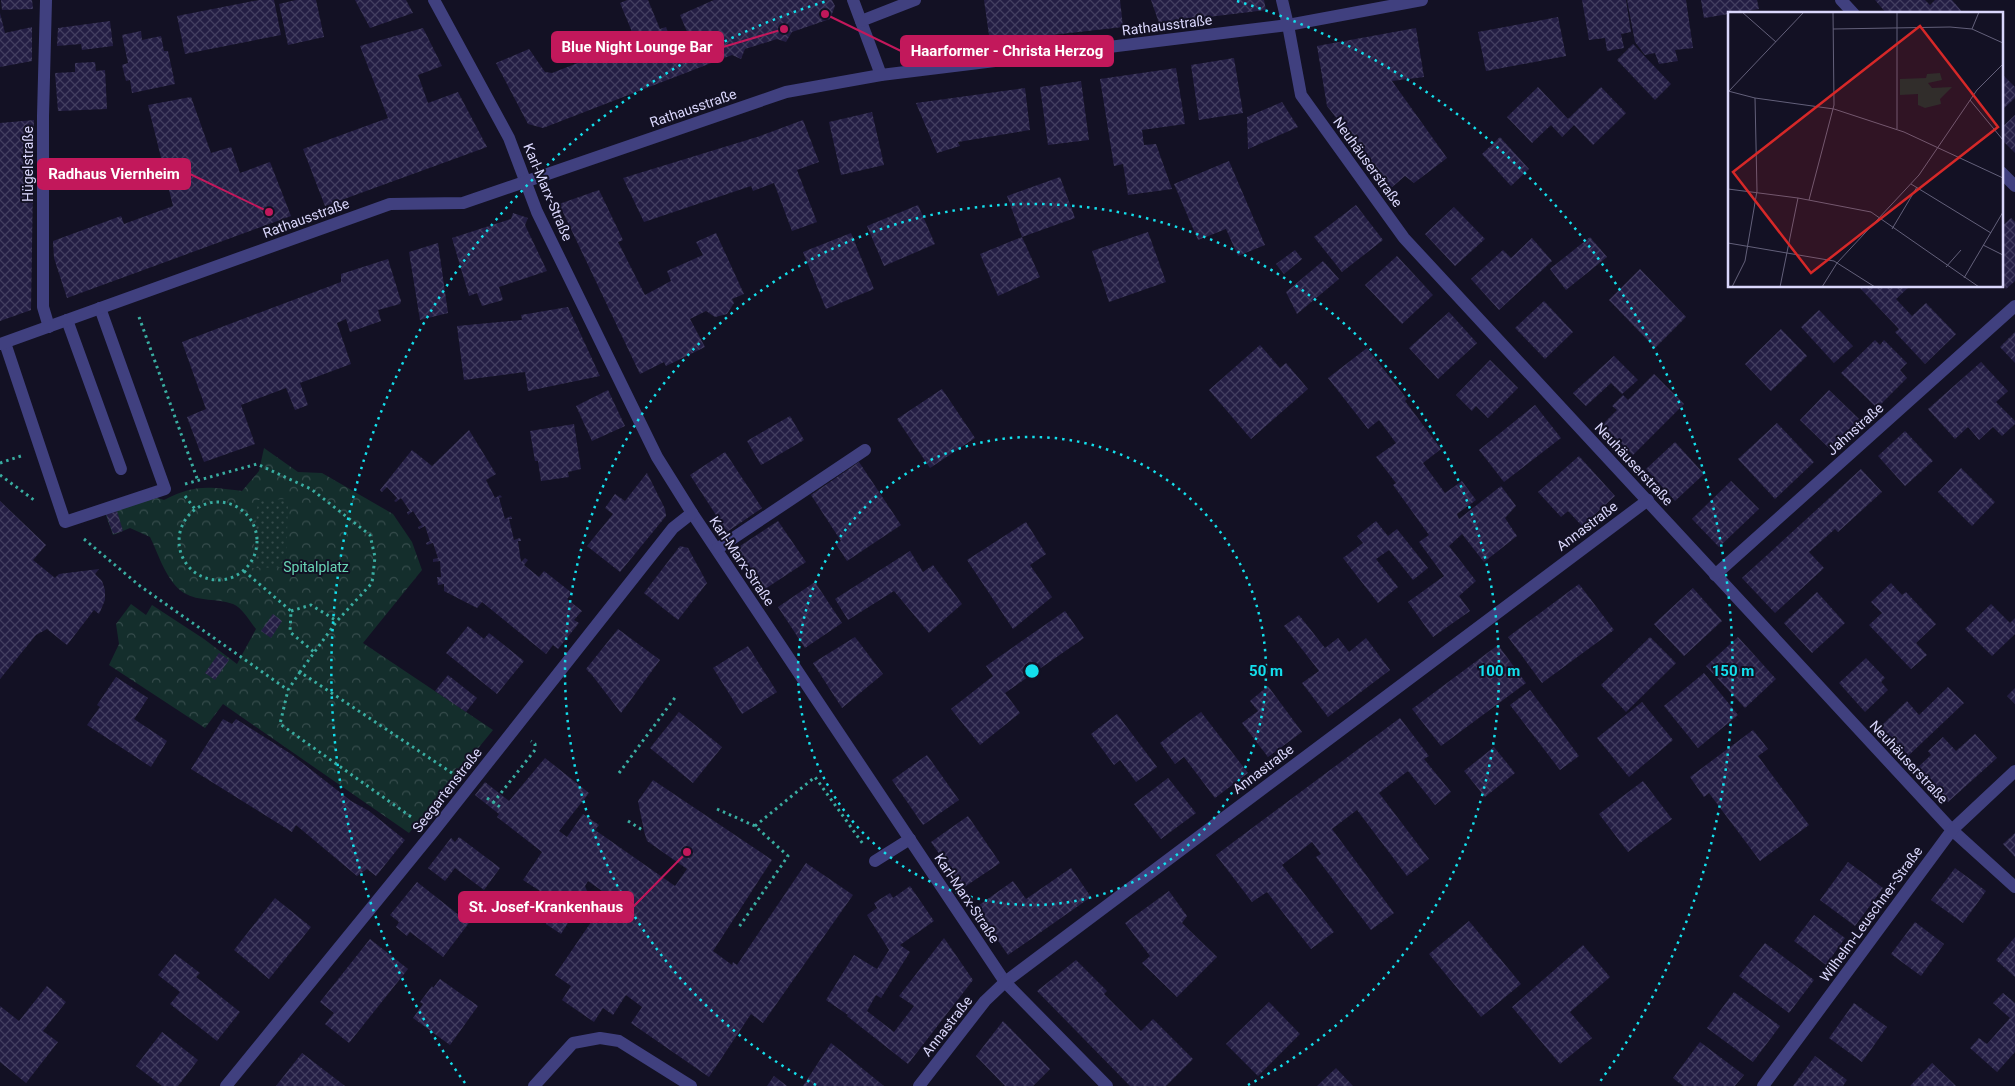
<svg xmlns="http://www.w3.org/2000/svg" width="2015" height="1086" font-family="Roboto,sans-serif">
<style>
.park{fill:url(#park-crowns)}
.garden{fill:url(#garden-dots)}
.building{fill:url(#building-cross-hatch)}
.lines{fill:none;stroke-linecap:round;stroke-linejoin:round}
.path{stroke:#39ada1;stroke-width:3;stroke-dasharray:2.5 4;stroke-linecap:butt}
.minor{stroke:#40407f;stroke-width:12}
.ring{fill:none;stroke:#13dfec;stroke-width:2.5;stroke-dasharray:2.5 5}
.labels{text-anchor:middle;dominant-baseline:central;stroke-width:4;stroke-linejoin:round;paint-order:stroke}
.street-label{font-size:14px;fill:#dad7fc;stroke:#131124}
.park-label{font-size:14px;fill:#69d6b6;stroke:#131124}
.inset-road{fill:none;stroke:#63607a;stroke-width:1}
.view{fill:#d62828;fill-opacity:0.15;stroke:#d62828;stroke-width:2.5}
.inset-edge{fill:none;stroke:#dad7fc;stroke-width:2.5}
.centre{fill:#13dfec;stroke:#131124;stroke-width:2.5}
.ring-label{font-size:15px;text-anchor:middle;font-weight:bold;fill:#13dfec;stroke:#131124;stroke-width:4;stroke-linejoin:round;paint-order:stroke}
.leader{fill:none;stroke:#c2185b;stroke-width:2}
.callout-dot{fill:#c2185b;stroke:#131124;stroke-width:2}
.callout{fill:#c2185b;stroke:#c2185b;stroke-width:2}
.callout-label{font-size:15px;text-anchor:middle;font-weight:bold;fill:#fff}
</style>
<defs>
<pattern id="park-crowns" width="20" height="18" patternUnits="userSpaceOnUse" patternTransform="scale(1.25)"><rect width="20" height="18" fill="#142e2c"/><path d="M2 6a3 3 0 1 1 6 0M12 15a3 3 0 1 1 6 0" fill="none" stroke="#364c4c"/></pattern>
<pattern id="garden-dots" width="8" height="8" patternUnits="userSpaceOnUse" patternTransform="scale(1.25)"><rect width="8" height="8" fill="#142e2c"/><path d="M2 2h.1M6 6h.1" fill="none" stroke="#364c4c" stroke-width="1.8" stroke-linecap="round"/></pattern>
<pattern id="building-cross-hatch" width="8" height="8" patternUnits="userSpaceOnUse" patternTransform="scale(1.25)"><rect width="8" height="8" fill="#241e44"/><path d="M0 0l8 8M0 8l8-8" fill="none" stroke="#433e60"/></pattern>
</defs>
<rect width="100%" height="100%" fill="#131124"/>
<path class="park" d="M264 448 298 472 322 473 393 514 412 542 422 570 363 643 493 730 409 833 223 704 205 728 109 665 119 644 116 624 131 604 146 615 152 605 204 639 237 664 256 629C250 622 242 607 233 604 217 598 199 602 184 593 166 581 159 555 150 537L130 528 113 535 104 510 157 498 164 500C196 484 208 487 242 491L259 471Z"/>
<polygon class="garden" points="288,499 286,567 252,568 258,500"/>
<g class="building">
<polygon points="1,0 32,0 33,9 2,10"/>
<polygon points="259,0 274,0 281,35 185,54 177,16"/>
<polygon points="296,0 316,0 324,37 288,45 279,4"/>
<polygon points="355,0 406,0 413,13 370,28"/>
<polygon points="627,0 648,0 660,29 666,27 671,40 688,34 680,15 714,0 832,0 835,6 830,19 792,32 786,42 777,39 745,49 741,59 732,55 543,128 528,124 496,63 529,49 545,72 552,73 632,42 636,52 640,51 620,3"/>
<polygon points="984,0 1120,0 1123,27 990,42"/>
<polygon points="1151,0 1264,0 1266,10 1159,23"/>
<polygon points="1582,0 1626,0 1631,32 1621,34 1624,48 1607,51 1605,38 1589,40"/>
<polygon points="1627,0 1686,0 1693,48 1675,50 1678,61 1659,64 1655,53 1645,55 1635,42"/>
<polygon points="1701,0 1757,0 1759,9 1704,18"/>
<polygon points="1875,0 1925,0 1930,5 1935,0 1952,0 1964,14 1887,14"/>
<polygon points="0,13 5,33 32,27 32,61 0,67"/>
<polygon points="1558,17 1566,56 1486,71 1478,32"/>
<polygon points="110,21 113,46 82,50 81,44 57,46 58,28"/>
<polygon points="423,28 442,66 418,75 428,103 458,92 487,147 325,206 303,149 388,118 360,46"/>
<polygon points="1416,28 1424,77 1392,81 1447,158 1414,183 1405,176 1391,188 1327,106 1317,46"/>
<polygon points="141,31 142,40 161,36 164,51 168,51 175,84 132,93 130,80 126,81 122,65 128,63 122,35"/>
<polygon points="1633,44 1671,84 1655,100 1617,60"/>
<polygon points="1234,58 1243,113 1199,120 1191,65"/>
<polygon points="95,62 96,71 105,70 107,109 58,111 55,73 75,72 75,63"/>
<polygon points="1176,68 1185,124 1142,130 1144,145 1156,144 1172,189 1128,195 1123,164 1114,166 1100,79"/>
<polygon points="2001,73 2015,87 2015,98 2001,111"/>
<polygon points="1081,81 1089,140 1048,145 1040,87"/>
<polygon points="1538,87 1568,119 1601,87 1626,113 1593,145 1574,125 1562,137 1551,125 1532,143 1507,117"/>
<polygon points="1025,88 1030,130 958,142 960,146 937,153 916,103"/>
<polygon points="191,97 211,153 231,147 240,173 270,162 291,216 67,298 54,258 53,241 121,216 124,224 173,206 148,105"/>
<polygon points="1282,102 1298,127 1248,149 1247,117"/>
<polygon points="872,112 884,165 841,175 829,122"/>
<polygon points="2015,115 2015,153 2001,139 2001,128"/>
<polygon points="34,120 31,310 0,321 0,123"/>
<polygon points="803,120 819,162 797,170 817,222 792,231 774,183 753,191 751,186 644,222 623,178 757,137"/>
<polygon points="1500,137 1529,169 1511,186 1482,154"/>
<polygon points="1229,161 1265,245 1238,256 1226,229 1198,240 1174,184"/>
<polygon points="1060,177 1075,218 1022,237 1007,196"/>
<polygon points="599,190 623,240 618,242 645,295 671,281 667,271 703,255 696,242 716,233 744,294 732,299 734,303 727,314 715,317 706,311 690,319 705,347 666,366 664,362 640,374 559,204"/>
<polygon points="918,205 935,244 884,266 867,226"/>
<polygon points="1356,205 1383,240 1342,272 1314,237"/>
<polygon points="1454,207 1485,239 1455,266 1425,234"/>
<polygon points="513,213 528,218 525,225 547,271 499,287 503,300 482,306 477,293 469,296 452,238 511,219"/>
<polygon points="2011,218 2015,222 2015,281 2006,289 2001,283 2001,227"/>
<polygon points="1148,232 1166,282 1109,302 1092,251"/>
<polygon points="851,233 874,289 826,309 803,252"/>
<polygon points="1022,237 1040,277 998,296 980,254"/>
<polygon points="1590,237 1607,257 1566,290 1550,269"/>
<polygon points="1532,238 1552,261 1499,310 1471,279 1503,250 1511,258"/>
<polygon points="438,243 448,313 420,320 409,252"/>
<polygon points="1295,250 1302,259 1284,274 1276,264"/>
<polygon points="1397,256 1433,295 1402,324 1365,285"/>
<polygon points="388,259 401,301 400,304 378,310 381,321 350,332 346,319 337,323 351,364 300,383 308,405 295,410 286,388 241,405 255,444 204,462 187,417 206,409 182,342 341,282 341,274"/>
<polygon points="1323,261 1339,279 1297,314 1286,292"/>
<polygon points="1640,269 1686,317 1655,348 1609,300"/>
<polygon points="1858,286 1910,286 1896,299 1912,316 1926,303 1956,334 1925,364 1895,332 1899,329"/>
<polygon points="1544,301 1573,332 1545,359 1515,328"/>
<polygon points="568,307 600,376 528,391 525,372 464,380 457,326 522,320 521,315"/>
<polygon points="1819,310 1853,346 1834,363 1801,327"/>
<polygon points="1449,312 1477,343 1438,379 1409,348"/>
<polygon points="1781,329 1807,356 1771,391 1745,364"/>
<polygon points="2015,332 2015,363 2000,347"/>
<polygon points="1875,340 1880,345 1884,340 1907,363 1900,370 1907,378 1877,408 1841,373"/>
<polygon points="1260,345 1280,368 1286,363 1308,389 1251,439 1209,390"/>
<polygon points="1367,348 1407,399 1405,401 1441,449 1423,463 1445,493 1462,481 1476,500 1457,514 1459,519 1501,486 1516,506 1505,518 1517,536 1484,562 1462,534 1449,546 1476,581 1459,596 1470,611 1433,637 1408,602 1444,576 1419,542 1429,535 1393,485 1396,483 1376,457 1396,443 1379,420 1368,429 1328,378"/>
<polygon points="1614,356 1638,380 1622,394 1611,383 1586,406 1573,393"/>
<polygon points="1490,360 1518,388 1488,418 1476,406 1472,411 1456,395"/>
<polygon points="1981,362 2008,391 1996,402 2015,421 2015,424 2002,436 1993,427 1979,440 1968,427 1955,439 1928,409"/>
<polygon points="1654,374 1684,404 1633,455 1602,425 1617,410 1612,406 1623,395 1628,400"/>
<polygon points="942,389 975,438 930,468 897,419"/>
<polygon points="608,390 625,426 592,441 576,406"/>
<polygon points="1829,390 1859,419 1830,449 1800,420"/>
<polygon points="1535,405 1561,438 1504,482 1479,450"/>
<polygon points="790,416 804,440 761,465 747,441"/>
<polygon points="1777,423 1814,462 1775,499 1738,459"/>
<polygon points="574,424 581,469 568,472 569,477 541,481 538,461 535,461 530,431"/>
<polygon points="469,430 496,474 486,480 495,498 500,495 502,497 499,498 505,519 511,516 512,519 509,519 514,540 520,538 521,541 518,541 521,562 525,558 528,560 524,565 539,577 544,571 572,593 567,599 582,611 574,620 579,623 558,649 553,645 546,654 482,602 477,608 444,591 444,584 438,585 437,577 441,577 440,561 433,562 433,559 438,558 433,543 427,545 426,543 430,541 425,526 419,529 418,527 422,525 413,511 408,515 407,512 410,511 401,498 396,502 394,501 397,498 387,487 382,492 380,490 412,450 432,466"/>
<polygon points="1905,431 1933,461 1905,486 1878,456"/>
<polygon points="1675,442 1704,474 1675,501 1646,469"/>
<polygon points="725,452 762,508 727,532 690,475"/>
<polygon points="1579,456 1615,496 1582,526 1568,511 1561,517 1538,492"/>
<polygon points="859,462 901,525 847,561 836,544 841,541 811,495"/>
<polygon points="1961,468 1995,502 1972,526 1938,492"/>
<polygon points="1861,469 1882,492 1838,532 1835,529 1809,552 1824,568 1775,613 1742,578"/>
<polygon points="647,473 665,509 666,516 620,572 587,546 613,514 605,508 615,494 625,501"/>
<polygon points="1731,481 1759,509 1719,547 1692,519"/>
<polygon points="0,501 46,545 33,560 55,578 59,574 99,569 95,574 102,581 105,590 105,600 99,614 94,610 67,645 47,629 36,635 0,679"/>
<polygon points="117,511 123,531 113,534 106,514"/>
<polygon points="778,521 806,562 765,589 737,548"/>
<polygon points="1376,521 1388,536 1397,529 1428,568 1413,580 1389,550 1376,559 1398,587 1378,603 1343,558 1363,543 1357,536"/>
<polygon points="1026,522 1046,554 1030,565 1052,597 1013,629 967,560"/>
<polygon points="680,546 688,548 707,583 678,620 644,593"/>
<polygon points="910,551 923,572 933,565 962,604 929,633 894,591 848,620 835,599"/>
<polygon points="815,582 842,623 805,648 778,607"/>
<polygon points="1891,583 1902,595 1906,592 1936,624 1916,643 1927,655 1911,669 1869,625 1882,613 1871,602"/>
<polygon points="1579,584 1614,630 1542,683 1508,637"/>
<polygon points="1693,588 1722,621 1684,656 1654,624"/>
<polygon points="1817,592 1845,623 1812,653 1784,623"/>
<polygon points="1991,604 2010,623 2015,618 2015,634 1992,656 1965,629"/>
<polygon points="1065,611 1084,638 1005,693 1020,713 980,745 951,709 993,676 986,666"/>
<polygon points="273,614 282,621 271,638 261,631"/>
<polygon points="1299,615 1325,648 1338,638 1349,652 1366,638 1390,670 1328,717 1302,683 1319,671 1284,626"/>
<polygon points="468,626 484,639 489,633 524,661 497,694 446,653"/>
<polygon points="618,629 660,660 621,713 592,675 586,669"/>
<polygon points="855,637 883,674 842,708 813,663"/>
<polygon points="1650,637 1676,663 1626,712 1601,685"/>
<polygon points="1738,637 1776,679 1745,708 1706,666"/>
<polygon points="1498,645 1526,683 1441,746 1412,709"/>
<polygon points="748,646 777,692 742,714 713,668"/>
<polygon points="219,653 229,660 215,680 205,673"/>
<polygon points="1866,658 1885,678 1881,682 1888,690 1865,712 1839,683"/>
<polygon points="1704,673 1738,715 1698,748 1664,706"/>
<polygon points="448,675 477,698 466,712 435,691"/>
<polygon points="116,677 148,698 134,719 167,741 151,767 87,725 100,707 97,705"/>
<polygon points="1268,686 1302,732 1268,757 1242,723 1258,711 1250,701"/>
<polygon points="1948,687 1964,703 1908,756 1880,727 1907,701 1919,715"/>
<polygon points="2015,688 2015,704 2007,696"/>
<polygon points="1530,690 1579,756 1560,770 1510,705"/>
<polygon points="1642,702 1673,740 1629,777 1597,738"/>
<polygon points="679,712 722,747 693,783 650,748"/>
<polygon points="1201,712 1248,773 1215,798 1184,757 1175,764 1160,743"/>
<polygon points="1117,714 1157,767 1136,782 1120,760 1114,765 1091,734"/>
<polygon points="1400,718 1429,756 1424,759 1451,792 1435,805 1408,771 1379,793 1429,859 1407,876 1357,810 1332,829 1394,913 1371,930 1316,857 1321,854 1312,842 1282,865 1334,932 1311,949 1267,892 1252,902 1216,855"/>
<polygon points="223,719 232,724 236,719 291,754 351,801 369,811 405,840 376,876 367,869 357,876 296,825 292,832 191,769"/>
<polygon points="1753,730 1768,749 1758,756 1809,825 1760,861 1709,793 1704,797 1690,777"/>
<polygon points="1975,734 1997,758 1948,802 1917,768 1931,755 1928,751 1943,737 1956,751"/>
<polygon points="1494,747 1515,773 1485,797 1464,771"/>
<polygon points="927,755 959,800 923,825 892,780"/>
<polygon points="545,758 589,793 559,831 567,837 583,814 599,825 595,830 675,886 687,869 647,841 644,831 638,801 653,780 772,860 713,951 732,965 733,962 737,965 806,863 853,895 763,1023 751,1014 709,1077 631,1023 642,1007 626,995 613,1015 603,1008 594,1022 562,1000 571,986 555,975 600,909 605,913 615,900 588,881 585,886 587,891 579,903 574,902 578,907 561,934 546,924 560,904 523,880 542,852 497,817 499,814 475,795 485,782 509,801"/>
<polygon points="1168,778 1196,813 1161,839 1134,804"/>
<polygon points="1643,781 1672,819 1628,852 1599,814"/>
<polygon points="968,816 1000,863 963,888 931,842"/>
<polygon points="2015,833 2015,857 2003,844"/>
<polygon points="459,837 500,868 484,890 455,868 445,881 428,868 451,838 455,842"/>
<polygon points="1848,862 1883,888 1855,926 1820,900"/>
<polygon points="1071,868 1091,897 1008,955 975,908 1013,881 1026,899"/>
<polygon points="1955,868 1986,891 1963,923 1931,900"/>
<polygon points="417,882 469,923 443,957 410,932 407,936 396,927 399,922 390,915"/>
<polygon points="910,886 934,921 900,945 910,952 881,998 876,995 867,1011 894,1032 914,1006 899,996 944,938 973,980 908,1064 847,1016 848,1015 826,1000 854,955 877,969 889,950 867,915 877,908 874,903 890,893 893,898"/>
<polygon points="1169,891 1187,916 1182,923 1217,957 1177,997 1142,963 1150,956 1125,923"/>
<polygon points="275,898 311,927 269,979 234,950"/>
<polygon points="1814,915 1845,938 1826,965 1794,941"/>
<polygon points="1469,921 1521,984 1481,1017 1429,954"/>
<polygon points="1915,922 1944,944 1921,976 1891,954"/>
<polygon points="2015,937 2015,977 1996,960"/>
<polygon points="370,939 408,969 349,1043 325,1024 334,1013 320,1002"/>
<polygon points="1765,943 1814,980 1789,1013 1739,976"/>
<polygon points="1583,945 1610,977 1570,1012 1592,1038 1560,1064 1512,1007"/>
<polygon points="175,954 200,973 196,977 240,1012 217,1041 170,1004 180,992 158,975"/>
<polygon points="1076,960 1107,991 1104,994 1141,1031 1153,1019 1193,1059 1166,1086 1130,1086 1037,991"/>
<polygon points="440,979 478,1006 450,1045 413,1018 423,1004 420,1002 432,986 433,988"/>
<polygon points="47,986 66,1002 43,1031 58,1042 26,1083 0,1062 0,1006 19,1021"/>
<polygon points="1734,992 1780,1026 1753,1062 1707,1028"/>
<polygon points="2003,993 2015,1003 2015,1052 1997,1072 1970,1048 1979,1038 1987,1044 2010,1018 1993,1003"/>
<polygon points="1269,1002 1300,1034 1258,1076 1226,1044"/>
<polygon points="1854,1003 1887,1027 1862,1062 1829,1038"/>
<polygon points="1003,1021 1050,1069 1033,1086 1005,1086 976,1056"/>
<polygon points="162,1032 198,1060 178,1086 162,1086 136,1066"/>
<polygon points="1700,1042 1744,1075 1735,1086 1683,1086 1673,1078"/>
<polygon points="831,1043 884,1086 803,1086"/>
<polygon points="302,1053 345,1086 276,1086"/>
<polygon points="1815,1056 1847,1080 1843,1086 1793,1086"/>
<polygon points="1932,1063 1956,1086 1910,1086"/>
<polygon points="1336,1068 1353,1086 1317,1086"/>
<polygon points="774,1076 787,1086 767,1086"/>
</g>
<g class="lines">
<g class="path">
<polyline points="139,317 198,481"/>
<polyline points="0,463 21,456"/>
<polyline points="0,475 34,500"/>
<polyline points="185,484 257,464 311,489 370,535 375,557 372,583 337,621 300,672 452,773"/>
<polyline points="185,496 195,509"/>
<circle cx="218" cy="541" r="39"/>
<polyline points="84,539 140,586 288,690"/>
<polyline points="244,571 291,611 290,632 314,652"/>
<polyline points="291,611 311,605 337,621"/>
<polyline points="300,672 288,690 280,724 414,819"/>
<polyline points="619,773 677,695"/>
<polyline points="487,798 503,809"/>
<polyline points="493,803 535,750 535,744 531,741"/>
<polyline points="717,809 755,826 788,856 739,927"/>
<polyline points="628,821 644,831"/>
<polyline points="755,826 815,777 863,844"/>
</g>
<g class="minor">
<polyline points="46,0 43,116 43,307 49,327"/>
<polyline points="434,0 509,138 537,212 657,457 692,513 1005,982 1107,1086"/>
<polyline points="853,0 881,75"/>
<polyline points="1282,0 1288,25 1301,95 1404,238 1952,830 2015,887"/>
<polyline points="1841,0 1854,14"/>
<polyline points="861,21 915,0"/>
<polyline points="2001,172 2015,186"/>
<polyline points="67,320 121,469"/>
<polyline points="5,343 65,522 165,489 100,308"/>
<polyline points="0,344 390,204 463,203 786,92 881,75 1288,25 1422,0"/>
<polyline points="717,549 865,450"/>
<polyline points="1715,575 2015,306"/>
<polyline points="875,861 910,839"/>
<polyline points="226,1086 433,832 673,528 692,513"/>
<polyline points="534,1086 573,1043 600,1038 619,1041 691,1086"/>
<polyline points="919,1086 985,1001 1005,982 1648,500"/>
<polyline points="1763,1086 1952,830 2015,771"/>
</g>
</g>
<g class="ring">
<circle cx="1032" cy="671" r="234"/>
<path d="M816 1085A467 467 0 1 1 1248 1085"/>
<path d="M465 1083A701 701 0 0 1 827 1M1237 1A701 701 0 0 1 1599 1083"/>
</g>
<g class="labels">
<g class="street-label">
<text transform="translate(1167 25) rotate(-7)">Rathausstraße</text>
<text transform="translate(693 108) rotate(-19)">Rathausstraße</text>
<text transform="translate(1368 162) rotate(54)">Neuhäuserstraße</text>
<text transform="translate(28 164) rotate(-90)">Hügelstraße</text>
<text transform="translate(548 192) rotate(67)">Karl-Marx-Straße</text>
<text transform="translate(306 218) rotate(-20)">Rathausstraße</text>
<text transform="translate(1855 429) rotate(-42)">Jahnstraße</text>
<text transform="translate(1634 464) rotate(47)">Neuhäuserstraße</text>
<text transform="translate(1587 526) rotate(-37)">Annastraße</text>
<text transform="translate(742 561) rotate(56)">Karl-Marx-Straße</text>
<text transform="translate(1909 762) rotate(47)">Neuhäuserstraße</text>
<text transform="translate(1263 769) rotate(-37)">Annastraße</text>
<text transform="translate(447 790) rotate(-52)">Seegartenstraße</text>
<text transform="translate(967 898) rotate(56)">Karl-Marx-Straße</text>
<text transform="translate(1871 914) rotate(-54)">Wilhelm-Leuschner-Straße</text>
<text transform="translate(947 1026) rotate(-52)">Annastraße</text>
</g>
<g class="park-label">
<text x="316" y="567">Spitalplatz</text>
</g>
</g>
<g transform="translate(1728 12)">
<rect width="275" height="275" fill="#131124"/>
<path d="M212 61 214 68 200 71 204 76 224 75 212 87 213 92 197 96 190 93V82L172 83V67L198 66 199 62Z" fill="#142e2c"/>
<path class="inset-road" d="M14 0 48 30M105 17 222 15 244 17 275 31M244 17 251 0M0 79 27 86 106 97 176 120 275 166M1 79 76 0M242 88 275 128M169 117V0M183 172 263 221M0 177 70 186 143 200 251 275M81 188 106 93 105 0M164 217 189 175M0 231 106 249 147 275M255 233 275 243M218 255 233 238M236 266 275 200M4 275 17 249 29 179 27 86M52 275 70 186M94 275 109 251 191 163 249 78 275 52"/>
<path class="view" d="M192 14 270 115 83 261 5 160Z"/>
<rect width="275" height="275" class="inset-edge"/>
</g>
<circle cx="1032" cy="671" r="8" class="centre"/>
<g class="ring-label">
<text x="1266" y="676">50 m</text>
<text x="1499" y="676">100 m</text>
<text x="1733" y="676">150 m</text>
</g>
<path class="leader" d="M784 29L723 47M825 14L901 51M269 212L190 174M687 852L633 907"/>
<g class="callout-dot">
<circle cx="784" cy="29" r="5"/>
<circle cx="825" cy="14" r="5"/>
<circle cx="269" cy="212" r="5"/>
<circle cx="687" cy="852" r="5"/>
</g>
<g class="callout">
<rect x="552" y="32" width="171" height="30" rx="5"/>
<rect x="901" y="36" width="212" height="30" rx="5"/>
<rect x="38" y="159" width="152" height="30" rx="5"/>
<rect x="459" y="892" width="174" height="30" rx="5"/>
</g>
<g class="callout-label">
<text x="637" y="52">Blue Night Lounge Bar</text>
<text x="1007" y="56">Haarformer - Christa Herzog</text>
<text x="114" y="179">Radhaus Viernheim</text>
<text x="546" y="912">St. Josef-Krankenhaus</text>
</g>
</svg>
